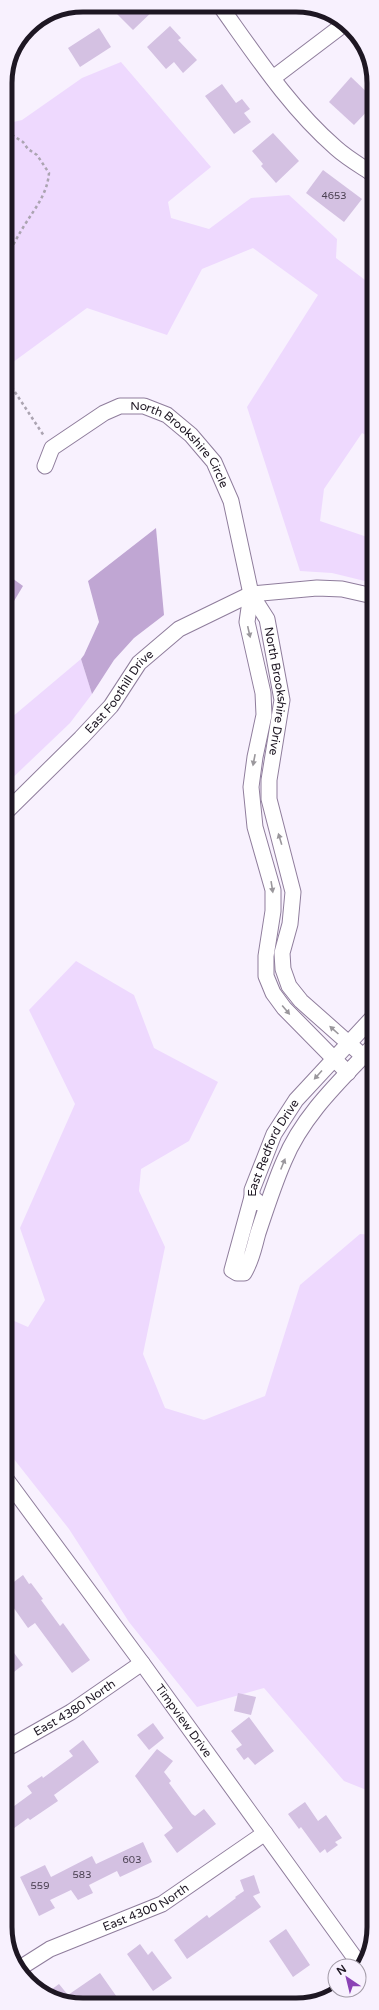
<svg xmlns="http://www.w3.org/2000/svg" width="379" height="2010" font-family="'Varela Round',sans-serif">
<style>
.green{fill:#eed9fe}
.forest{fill:#c0a6d3}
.building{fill:#d4c1e2}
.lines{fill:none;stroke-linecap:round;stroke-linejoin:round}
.minor-casing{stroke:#8f7d9c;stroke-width:17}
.path{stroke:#aba4b1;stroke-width:2.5;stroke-dasharray:3 3;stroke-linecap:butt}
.minor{stroke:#fff;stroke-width:15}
.oneway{fill:#9a979c}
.labels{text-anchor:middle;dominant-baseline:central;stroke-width:3;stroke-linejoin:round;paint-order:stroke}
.number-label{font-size:10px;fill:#4c4253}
.street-label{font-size:12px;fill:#1e1723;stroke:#f8f1fe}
.rim{fill:none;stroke:#1e1723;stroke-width:5}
</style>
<rect width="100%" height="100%" fill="#f8f1fe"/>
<g class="green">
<polygon points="121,62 211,167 168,202 171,218 209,229 251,198 289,195 337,239 336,258 373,286 373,439 362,433 324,489 320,521 373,539 373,583 332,573 300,571 247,407 318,295 253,248 202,269 167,335 87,308 5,368 5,124 22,120 82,78"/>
<polygon points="81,659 92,694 70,723 5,785 5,723"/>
<polygon points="76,961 134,995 154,1048 218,1082 189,1141 141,1169 139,1191 165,1247 143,1354 165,1408 204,1420 265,1396 300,1285 360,1234 374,1235 374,1793 344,1781 264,1688 197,1707 129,1622 69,1529 6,1449 5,1317 28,1327 45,1300 20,1228 75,1104 29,1010"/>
</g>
<g class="forest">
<polygon points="156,528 164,615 134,638 114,660 92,694 81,659 84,655 99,622 88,581"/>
<polygon points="5,573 23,586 14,601 5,603"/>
</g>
<g class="building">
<polygon points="108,5 158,6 133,30"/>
<polygon points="170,26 181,38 178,40 197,60 183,73 174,62 166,69 147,47"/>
<polygon points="99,28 111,47 80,67 68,48"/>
<polygon points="351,77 373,98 373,105 354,125 329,102"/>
<polygon points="222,84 236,103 242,99 250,109 244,113 251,122 234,134 205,96"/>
<polygon points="273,133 299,161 276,183 261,166 263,164 252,151"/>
<polygon points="323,170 362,199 344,222 306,193"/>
<polygon points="23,1575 29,1584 31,1583 43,1599 41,1600 60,1626 63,1623 90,1660 72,1673 35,1623 28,1628 6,1597 6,1588"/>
<polygon points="6,1642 23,1665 6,1678"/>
<polygon points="238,1693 256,1697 251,1715 234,1711"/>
<polygon points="249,1717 274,1751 255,1765 248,1757 244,1760 236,1749 242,1745 231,1731"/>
<polygon points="153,1723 164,1738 149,1750 137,1735"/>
<polygon points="83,1740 99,1762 54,1795 58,1801 30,1820 28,1818 6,1834 6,1812 32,1793 27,1786 42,1776 43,1778 73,1756 69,1751"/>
<polygon points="157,1749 173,1761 164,1772 171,1781 169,1783 192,1814 195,1816 204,1809 216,1824 177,1853 164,1835 173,1828 135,1776"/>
<polygon points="305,1802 318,1821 326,1815 342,1838 335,1842 338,1845 327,1853 325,1849 320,1853 301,1827 299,1829 288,1814"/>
<polygon points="143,1842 152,1862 120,1877 117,1871 89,1885 93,1893 78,1900 71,1890 50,1900 55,1908 39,1916 20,1877 45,1865 51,1877 92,1856 96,1864"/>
<polygon points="254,1875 260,1893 253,1896 261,1907 187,1959 174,1940 207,1915 209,1918 236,1898 235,1897 244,1891 240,1880"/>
<polygon points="286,1929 310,1965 293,1977 269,1941"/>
<polygon points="140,1944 148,1955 152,1951 172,1978 153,1991 127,1954"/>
<polygon points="100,1973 119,2000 113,2004 68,2003 48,1992 59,1984 68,1995"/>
</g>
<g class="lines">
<g class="minor-casing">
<g id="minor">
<path d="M221 7C256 56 290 108 336 148 347 158 361 166 373 174"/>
<polyline points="273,78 343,25"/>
<path id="s1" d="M45 466 52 448 104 413 120 406H144L167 415 191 435 214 462 231 501 251 594 247 622 263 693 264 715 255 757 251 787 255 827 273 890V911L266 956V976L273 993 284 1008 348 1073"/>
<path id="s2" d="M251 594 267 619 282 700 269 780V799L293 892 290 924 282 953 283 969 289 986 301 1001 363 1056"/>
<path id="s3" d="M5 813 81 738 111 706 139 663 179 629 251 594 317 588 342 589 373 596"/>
<path d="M252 1197 232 1270 237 1273H244C252 1260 254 1247 258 1233 266 1209 274 1184 284 1161 303 1115 340 1081 374 1045"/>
<path id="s4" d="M259 1203 252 1197V1190L274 1134 296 1100 374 1016"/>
<path id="s5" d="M6 1479 142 1663 360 1965"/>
<path id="s6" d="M6 1749 71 1712 142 1663"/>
<path id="s7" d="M20 1968 50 1949 162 1904 265 1833"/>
</g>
</g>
<g class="path">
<path d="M5 118 12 135 23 142 28 149 37 155 49 173C47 195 35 208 24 226 17 237 11 249 5 262"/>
<polyline points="5,147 11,143 12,135"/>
<polyline points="5,377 44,436"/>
</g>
<use href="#minor" class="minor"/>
</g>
<defs><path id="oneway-solid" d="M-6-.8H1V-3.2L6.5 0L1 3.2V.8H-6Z"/></defs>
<g class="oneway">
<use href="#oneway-solid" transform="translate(249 632) rotate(77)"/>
<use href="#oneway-solid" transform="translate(254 760) rotate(101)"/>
<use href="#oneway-solid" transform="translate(280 839) rotate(-107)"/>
<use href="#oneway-solid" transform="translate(272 887) rotate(81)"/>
<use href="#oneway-solid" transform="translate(286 1010) rotate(50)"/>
<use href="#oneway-solid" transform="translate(334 1030) rotate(-138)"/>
<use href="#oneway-solid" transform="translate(318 1075) rotate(132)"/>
<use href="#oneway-solid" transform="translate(283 1164) rotate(-68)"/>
</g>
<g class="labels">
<g class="number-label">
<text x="334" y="196">4653</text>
<text x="132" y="1860">603</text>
<text x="82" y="1875">583</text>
<text x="40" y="1886">559</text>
</g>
<g class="street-label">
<text stroke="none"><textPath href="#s1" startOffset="176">North Brookshire Circle</textPath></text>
<text stroke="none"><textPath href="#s2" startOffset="103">North Brookshire Drive</textPath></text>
<text stroke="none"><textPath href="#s3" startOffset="167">East Foothill Drive</textPath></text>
<text stroke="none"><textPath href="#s4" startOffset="63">East Redford Drive</textPath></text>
<text stroke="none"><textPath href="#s6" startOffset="80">East 4380 North</textPath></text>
<text stroke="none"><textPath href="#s5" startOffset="300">Timpview Drive</textPath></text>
<text stroke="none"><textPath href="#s7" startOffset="140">East 4300 North</textPath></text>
</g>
</g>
<path d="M0 0H379V2010H0ZM83 12H296A71 71 0 0 1 367 83V1927A71 71 0 0 1 296 1998H83A71 71 0 0 1 12 1927V83A71 71 0 0 1 83 12Z" fill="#f8f1fe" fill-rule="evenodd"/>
<path class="rim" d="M83 12H296A71 71 0 0 1 367 83V1927A71 71 0 0 1 296 1998H83A71 71 0 0 1 12 1927V83A71 71 0 0 1 83 12Z"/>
<g transform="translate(347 1978) rotate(325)"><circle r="19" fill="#f8f1fe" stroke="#a19aa6"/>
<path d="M0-3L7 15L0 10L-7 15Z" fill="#8b42b5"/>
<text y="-6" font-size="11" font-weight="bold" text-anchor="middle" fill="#1e1723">N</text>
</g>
</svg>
